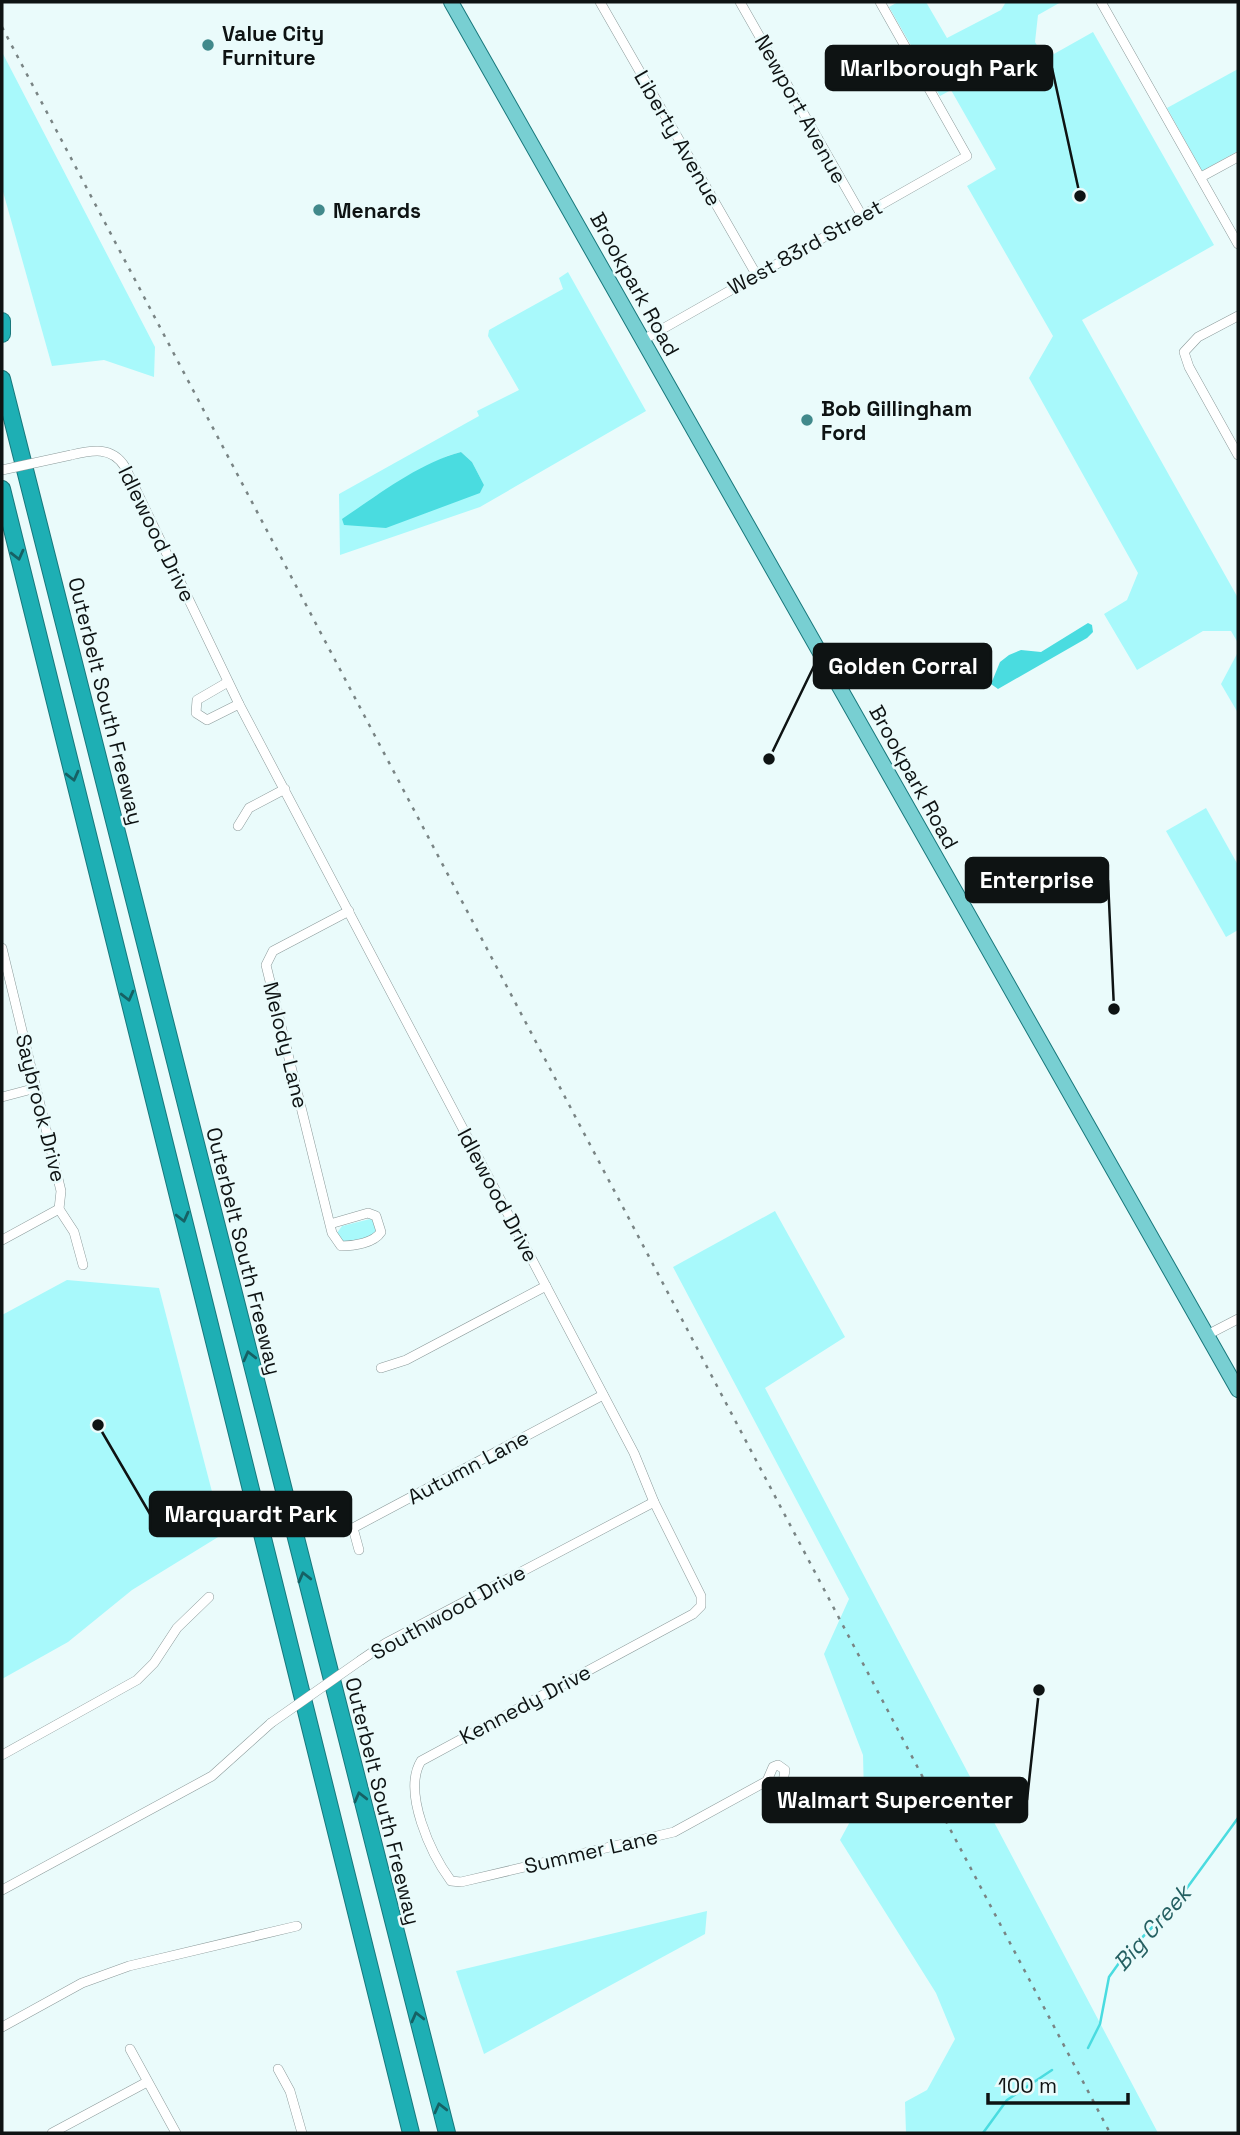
<svg xmlns="http://www.w3.org/2000/svg" width="1240" height="2135" font-family="'Space Grotesk',sans-serif">
<style>
.green{fill:#a8f9fb;fill-rule:evenodd}
.water{fill:#4adce0}
.lines{fill:none;stroke-linecap:round;stroke-linejoin:round}
.stream{stroke:#4adce0;stroke-width:2.5}
.street-casing{stroke:#8b9a9a;stroke-width:10}
.primary-casing{stroke:#18787c;stroke-width:16}
.highway-casing{stroke:#18787c;stroke-width:18}
.street{stroke:#fff;stroke-width:9}
.primary{stroke:#78cfd2;stroke-width:14}
.highway{stroke:#1eafb4;stroke-width:16}
.rail{stroke:#798484;stroke-width:2.5;stroke-dasharray:3.5 7;stroke-linecap:butt}
.street-bridge-casing{stroke:#8b9a9a;stroke-width:10;stroke-linecap:butt}
.street-bridge{stroke:#fff;stroke-width:9}
.oneway{stroke:#166164}
.poi-dot{fill:#41898b;stroke:#eafbfb;stroke-width:2.5}
.labels{text-anchor:middle;dominant-baseline:central;stroke-width:5;stroke-linejoin:round;paint-order:stroke}
.poi-label{font-size:21px;font-weight:bold;fill:#0e1313;stroke:#eafbfb;text-anchor:start}
.street-label{font-size:21px;fill:#0e1313;stroke:#eafbfb}
.water-label{font-size:23px;font-style:italic;fill:#256062;stroke:#eafbfb}
.leader{fill:none;stroke:#0e1313;stroke-width:2.5}
.callout-dot{fill:#0e1313;stroke:#eafbfb;stroke-width:2.5}
.callout{fill:#0e1313;stroke:#0e1313;stroke-width:2.5}
.callout-label{font-size:23px;text-anchor:middle;font-weight:bold;fill:#fff}
</style>
<rect width="100%" height="100%" fill="#eafbfb"/>
<g class="green">
<polygon points="898,2 926,2 947,38 1001,10 1006,2 1061,2 1038,15 1035,42 1045,59 1093,32 1214,245 1082,320 1238,598 1238,643 1231,631 1203,631 1137,670 1104,614 1127,600 1138,573 1029,378 1053,336 967,186 996,169 951,90 940,96 889,7"/>
<polygon points="2,52 155,347 154,377 104,360 52,366 2,188"/>
<polygon points="1238,69 1238,151 1202,171 1167,108"/>
<path d="M568 272 646 411 480 507 340 555 339 494 479 416 477 411 519 390 488 336 489 330 563 289 559 278ZM461 452 472 462 484 485 480 493 376 496 447 456Z"/>
<polygon points="1238,652 1238,713 1221,684"/>
<polygon points="1206,808 1238,865 1238,930 1226,937 1166,831"/>
<polygon points="775,1211 845,1337 765,1388 1158,2133 906,2133 905,2102 927,2090 955,2039 936,1993 840,1840 864,1796 863,1755 824,1654 849,1599 673,1267"/>
<polygon points="370,1219 375,1222 378,1231 373,1237 342,1243 337,1233 342,1226"/>
<polygon points="67,1280 159,1288 223,1534 132,1590 68,1642 2,1679 2,1315"/>
<polygon points="707,1911 705,1934 484,2054 456,1971"/>
</g>
<g class="water">
<path d="M461 452 472 462 484 485 480 493 386 528 344 525 342 519C378 495 419 463 461 452Z"/>
<polygon points="1088,623 1092,625 1093,632 1087,638 998,689 991,684 1000,662 1009,655 1021,650 1041,652"/>
</g>
<g class="lines">
<g class="stream">
<polyline points="1088,2048 1100,2024 1109,1977 1124,1956 1176,1903 1238,1818"/>
<polyline points="983,2133 1007,2100 1052,2070"/>
</g>
<g class="street-casing">
<g id="street">
<polyline points="600,2 756,274"/>
<polyline points="740,2 862,216"/>
<polyline points="1101,2 1238,244"/>
<polyline points="1201,177 1238,157"/>
<polyline points="1238,316 1198,337 1184,352 1189,367 1238,455"/>
<polyline points="643,340 967,156 880,2"/>
<path d="M71 455C92 450 112 446 125 467L239 704 634 1453 654 1502 701 1596V1606L693 1614 421 1761C402 1792 431 1854 451 1881L461 1882 674 1832 767 1781 773 1767 778 1765 785 1770 783 1782 773 1784 767 1781"/>
<polyline points="228,682 197,700 196,713 207,720 239,704"/>
<polyline points="238,826 249,808 285,789"/>
<polyline points="2,948 61,1191 59,1209 74,1232 83,1265"/>
<polyline points="2,1097 36,1088"/>
<path d="M330 1224 368 1213 376 1216 381 1232C374 1243 354 1246 341 1246L332 1233 266 965 273 951 349 911"/>
<polyline points="2,1240 59,1209"/>
<polyline points="1207,1335 1238,1319"/>
<polyline points="381,1368 406,1360 546,1286"/>
<polyline points="359,1550 353,1528 603,1395"/>
<polyline points="361,1660 386,1643 654,1502"/>
<polyline points="2,1755 137,1680 154,1663 177,1628 209,1597"/>
<polyline points="2,1890 212,1776 271,1723"/>
<polyline points="2,2027 82,1983 129,1966 297,1926"/>
<polyline points="130,2049 176,2133"/>
<polyline points="278,2069 290,2091 302,2133"/>
<polyline points="52,2133 147,2082"/>
</g>
</g>
<g class="primary-casing">
<polyline id="primary" points="451,2 1238,1390"/>
</g>
<g class="highway-casing">
<g id="highway">
<polyline points="2,321 2,334"/>
<polyline points="2,379 447,2133"/>
<polyline points="2,489 411,2133"/>
</g>
</g>
<use href="#street" class="street"/>
<use href="#primary" class="primary"/>
<use href="#highway" class="highway"/>
<polyline class="rail" points="2,27 1110,2133"/>
<g class="street-bridge-casing">
<g id="street-bridge">
<polyline points="2,470 71,455"/>
<polyline points="271,1723 361,1660"/>
</g>
</g>
<use href="#street-bridge" class="street-bridge"/>
</g>
<defs><path id="oneway-chevron" d="M-2-3.5L2.5 0L-2 3.5" fill="none" stroke-width="1.6" stroke-linecap="round" stroke-linejoin="round" transform="scale(1.75)"/></defs>
<g class="oneway">
<use href="#oneway-chevron" transform="translate(18 555) rotate(76)"/>
<use href="#oneway-chevron" transform="translate(73 776) rotate(76)"/>
<use href="#oneway-chevron" transform="translate(128 996) rotate(76)"/>
<use href="#oneway-chevron" transform="translate(183 1217) rotate(76)"/>
<use href="#oneway-chevron" transform="translate(249 1356) rotate(-104)"/>
<use href="#oneway-chevron" transform="translate(304 1577) rotate(-104)"/>
<use href="#oneway-chevron" transform="translate(360 1797) rotate(-104)"/>
<use href="#oneway-chevron" transform="translate(417 2017) rotate(-104)"/>
<use href="#oneway-chevron" transform="translate(440 2108) rotate(-104)"/>
</g>
<g class="poi-dot">
<circle cx="208" cy="45" r="7"/>
<circle cx="319" cy="210" r="7"/>
<circle cx="807" cy="420" r="7"/>
</g>
<g class="labels">
<g class="poi-label">
<text x="222" y="33">Value City<tspan x="222" dy="24">Furniture</tspan></text>
<text x="333" y="210">Menards</text>
<text x="821" y="408">Bob Gillingham<tspan x="821" dy="24">Ford</tspan></text>
</g>
<g class="street-label">
<text transform="translate(801 109) rotate(61)">Newport Avenue</text>
<text transform="translate(678 138) rotate(60)">Liberty Avenue</text>
<text transform="translate(805 247) rotate(-29)">West 83rd Street</text>
<text transform="translate(635 284) rotate(61)">Brookpark Road</text>
<text transform="translate(157 534) rotate(64)">Idlewood Drive</text>
<text transform="translate(106 701) rotate(76)">Outerbelt South Freeway</text>
<text transform="translate(914 777) rotate(61)">Brookpark Road</text>
<text transform="translate(286 1045) rotate(76)">Melody Lane</text>
<text transform="translate(41 1108) rotate(76)">Saybrook Drive</text>
<text transform="translate(498 1195) rotate(62)">Idlewood Drive</text>
<text transform="translate(244 1251) rotate(76)">Outerbelt South Freeway</text>
<text transform="translate(468 1467) rotate(-28)">Autumn Lane</text>
<text transform="translate(448 1612) rotate(-29)">Southwood Drive</text>
<text transform="translate(525 1704) rotate(-28)">Kennedy Drive</text>
<text transform="translate(383 1801) rotate(76)">Outerbelt South Freeway</text>
<text transform="translate(591 1851) rotate(-13)">Summer Lane</text>
</g>
<g class="water-label">
<text transform="translate(1152 1928) rotate(-49)">Big Creek</text>
</g>
</g>
<path class="leader" d="M1080 196L1052 68M769 759L814 666M1114 1009L1108 880M98 1425L150 1514M1039 1690L1027 1800"/>
<g class="callout-dot">
<circle cx="1080" cy="196" r="7"/>
<circle cx="769" cy="759" r="7"/>
<circle cx="1114" cy="1009" r="7"/>
<circle cx="98" cy="1425" r="7"/>
<circle cx="1039" cy="1690" r="7"/>
</g>
<g class="callout">
<rect x="826" y="46" width="226" height="44" rx="7"/>
<rect x="814" y="644" width="177" height="44" rx="7"/>
<rect x="966" y="858" width="142" height="44" rx="7"/>
<rect x="150" y="1492" width="201" height="44" rx="7"/>
<rect x="763" y="1778" width="264" height="44" rx="7"/>
</g>
<g class="callout-label">
<text x="939" y="76">Marlborough Park</text>
<text x="903" y="674">Golden Corral</text>
<text x="1037" y="888">Enterprise</text>
<text x="251" y="1522">Marquardt Park</text>
<text x="895" y="1808">Walmart Supercenter</text>
</g>
<rect width="1240" height="2135" fill="none" stroke="#0e1313" stroke-width="7"/>
<path d="M988 2093v10h140v-10" fill="none" stroke="#0e1313" stroke-width="3.5"/>
<text x="998" y="2093" font-size="21" fill="#0e1313" stroke="#eafbfb" stroke-width="5" paint-order="stroke">100 m</text>
</svg>
